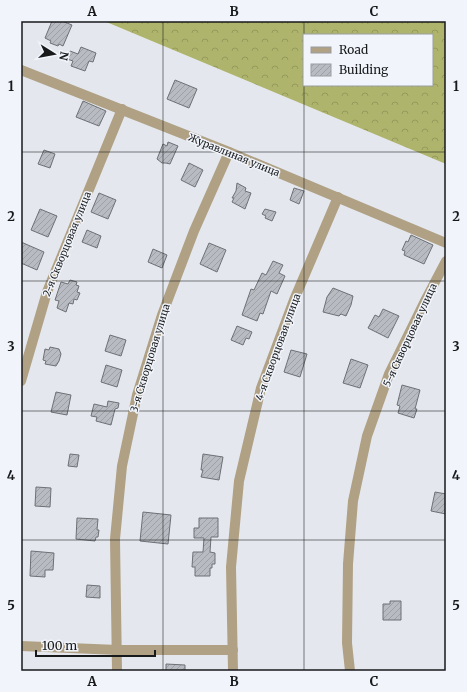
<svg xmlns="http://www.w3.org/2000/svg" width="467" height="692" font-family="Merriweather,serif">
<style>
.forest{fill:url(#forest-crowns);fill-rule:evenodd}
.building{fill:url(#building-hatch);stroke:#6d7176}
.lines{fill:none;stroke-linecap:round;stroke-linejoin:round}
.minor{stroke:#b0a185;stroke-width:10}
.grid{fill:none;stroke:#17191b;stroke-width:1;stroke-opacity:0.55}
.labels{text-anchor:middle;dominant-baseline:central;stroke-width:3;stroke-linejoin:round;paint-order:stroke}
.street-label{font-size:10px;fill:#17191b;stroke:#f1f5fb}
.neatline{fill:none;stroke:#17191b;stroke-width:1.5}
.grid-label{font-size:13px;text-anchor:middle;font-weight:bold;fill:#17191b}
</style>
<defs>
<pattern id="forest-crowns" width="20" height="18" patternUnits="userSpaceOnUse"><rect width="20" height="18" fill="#aeb46b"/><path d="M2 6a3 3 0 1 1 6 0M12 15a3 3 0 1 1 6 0" fill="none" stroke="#959a5c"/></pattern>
<pattern id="building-hatch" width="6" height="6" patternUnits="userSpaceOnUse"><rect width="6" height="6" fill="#b8bcc2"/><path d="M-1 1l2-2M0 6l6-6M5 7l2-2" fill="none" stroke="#9da1a6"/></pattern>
</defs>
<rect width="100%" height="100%" fill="#e4e8ee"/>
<path class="forest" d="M104 21H446V164ZM304 35H432V85H304Z"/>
<g class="building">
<polygon points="52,21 62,21 72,25 63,46 59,44 58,46 50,43 51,41 45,38"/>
<polygon points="81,47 96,53 93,62 89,61 85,71 71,66 73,61 67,59 70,51 78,54"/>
<polygon points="175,80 197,89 189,108 167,99"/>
<polygon points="83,101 106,111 99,126 76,117"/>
<polygon points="168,142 178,146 170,164 166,163 162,163 157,159 163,144 167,146"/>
<polygon points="44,150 55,154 50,168 38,164"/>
<polygon points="189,163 203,170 195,187 181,180"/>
<polygon points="237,183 246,188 245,191 251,193 245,209 232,202 234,198 232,198 236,191"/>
<polygon points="294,188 304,191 299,204 290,200"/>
<polygon points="99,193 116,200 108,219 91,212"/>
<polygon points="40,209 57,216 48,237 31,230"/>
<polygon points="265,209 276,212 272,221 265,218 266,216 262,214"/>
<polygon points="87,230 101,236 97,248 82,242"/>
<polygon points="411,235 433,245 424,264 404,255 405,251 402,250 406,241 408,242"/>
<polygon points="21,242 44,252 37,270 21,263"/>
<polygon points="209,243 226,250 217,272 200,264"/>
<polygon points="153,249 167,255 162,268 148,262"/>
<polygon points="273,261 283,265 279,273 285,276 277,294 271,291 263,314 260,313 257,321 242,315 251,289 254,290 262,273 266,275"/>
<polygon points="70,280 77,282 76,285 79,286 77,292 80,293 77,300 74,299 73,304 69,303 66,312 57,308 59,301 55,300 61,282 68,284"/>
<polygon points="333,288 353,296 351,305 346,316 341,314 339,316 323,312 327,297"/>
<polygon points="383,309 399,316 388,338 368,328 375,315 379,317"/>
<polygon points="237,326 252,332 249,339 246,338 243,345 231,340"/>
<polygon points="110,335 126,340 121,356 105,351"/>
<polygon points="50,347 59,349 61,354 59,361 56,366 45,364 46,361 43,360 45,349 49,350"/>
<polygon points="291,350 307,354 300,377 284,372"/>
<polygon points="351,359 368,365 360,388 343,383"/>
<polygon points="106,365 122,370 117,387 101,382"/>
<polygon points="402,385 420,390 415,409 417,409 414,418 398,413 400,406 397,405"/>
<polygon points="56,392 71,395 67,415 51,412"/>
<polygon points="108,401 119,403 118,408 115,409 111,425 96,421 97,417 91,416 94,404 107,407"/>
<polygon points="70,454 79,455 77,467 68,466"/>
<polygon points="203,454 223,457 219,480 201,477 203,470 201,470"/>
<polygon points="36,487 51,488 50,507 35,506"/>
<polygon points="435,492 446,494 446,514 431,511"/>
<polygon points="143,512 171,515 168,544 140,541"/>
<polygon points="77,518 98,519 97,530 99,530 98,537 96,537 95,541 76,539"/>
<polygon points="199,518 218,518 218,537 211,537 210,552 215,553 215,564 212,564 212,568 210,568 210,576 195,576 195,567 192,567 193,552 203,552 204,538 194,538 194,528 199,528"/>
<polygon points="31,551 54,553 53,570 45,570 45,577 30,576"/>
<polygon points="87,585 100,586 100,598 86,597"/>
<polygon points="390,601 401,601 401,620 383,620 383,604 390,604"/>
<polygon points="166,664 185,665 185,671 166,671"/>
</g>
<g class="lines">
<g class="minor">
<polyline points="21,70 229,152 446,243"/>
<polyline points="21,381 47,292 122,109"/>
<polyline points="21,646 118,650 233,650"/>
<polyline points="117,671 115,539 122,466 137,395 162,315 194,231 229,152"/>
<polyline points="233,671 231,567 239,481 261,388 294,300 338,197"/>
<polyline points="350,671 347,643 348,564 353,501 367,436 389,374 426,299 446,261"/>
</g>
</g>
<path class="grid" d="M163 21V671M304 21V35M304 35V85M304 85V671M21 152H446M21 281H446M21 411H446M21 540H446"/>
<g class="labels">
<g class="street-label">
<text transform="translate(234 155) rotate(22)">Журавлиная улица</text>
<text transform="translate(67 244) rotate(-68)">2-я Скворцовая улица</text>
<text transform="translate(410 335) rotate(-65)">5-я Скворцовая улица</text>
<text transform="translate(278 347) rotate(-70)">4-я Скворцовая улица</text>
<text transform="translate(150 358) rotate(-73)">3-я Скворцовая улица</text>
</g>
</g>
<rect width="467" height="692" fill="none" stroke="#f1f5fb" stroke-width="44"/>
<rect x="303" y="34" width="130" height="52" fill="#f1f5fb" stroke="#9a9da1"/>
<rect x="311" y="47" width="20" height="6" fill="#b0a185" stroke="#9a9da1"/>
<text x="339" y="54" font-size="12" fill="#17191b">Road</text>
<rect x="311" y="64" width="20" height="12" fill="url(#building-hatch)" stroke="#9a9da1"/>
<text x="339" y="74" font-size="12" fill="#17191b">Building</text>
<g transform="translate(54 54) rotate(101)" stroke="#f1f5fb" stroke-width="3" paint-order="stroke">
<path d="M0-3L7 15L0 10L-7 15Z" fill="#17191b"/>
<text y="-6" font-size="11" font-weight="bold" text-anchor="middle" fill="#17191b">N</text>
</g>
<path d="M36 650v6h119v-6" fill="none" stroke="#17191b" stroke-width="2"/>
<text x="42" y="650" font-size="12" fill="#17191b" stroke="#f1f5fb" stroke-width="3" paint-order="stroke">100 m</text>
<rect x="22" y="22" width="423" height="648" class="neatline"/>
<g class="grid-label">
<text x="92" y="16">A</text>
<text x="234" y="16">B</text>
<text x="374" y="16">C</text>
<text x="11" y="91">1</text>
<text x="456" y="91">1</text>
<text x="11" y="221">2</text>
<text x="456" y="221">2</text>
<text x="11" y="351">3</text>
<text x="456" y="351">3</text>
<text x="11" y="480">4</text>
<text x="456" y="480">4</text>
<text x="11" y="610">5</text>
<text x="456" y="610">5</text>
<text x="92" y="686">A</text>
<text x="234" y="686">B</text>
<text x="374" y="686">C</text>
</g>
</svg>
